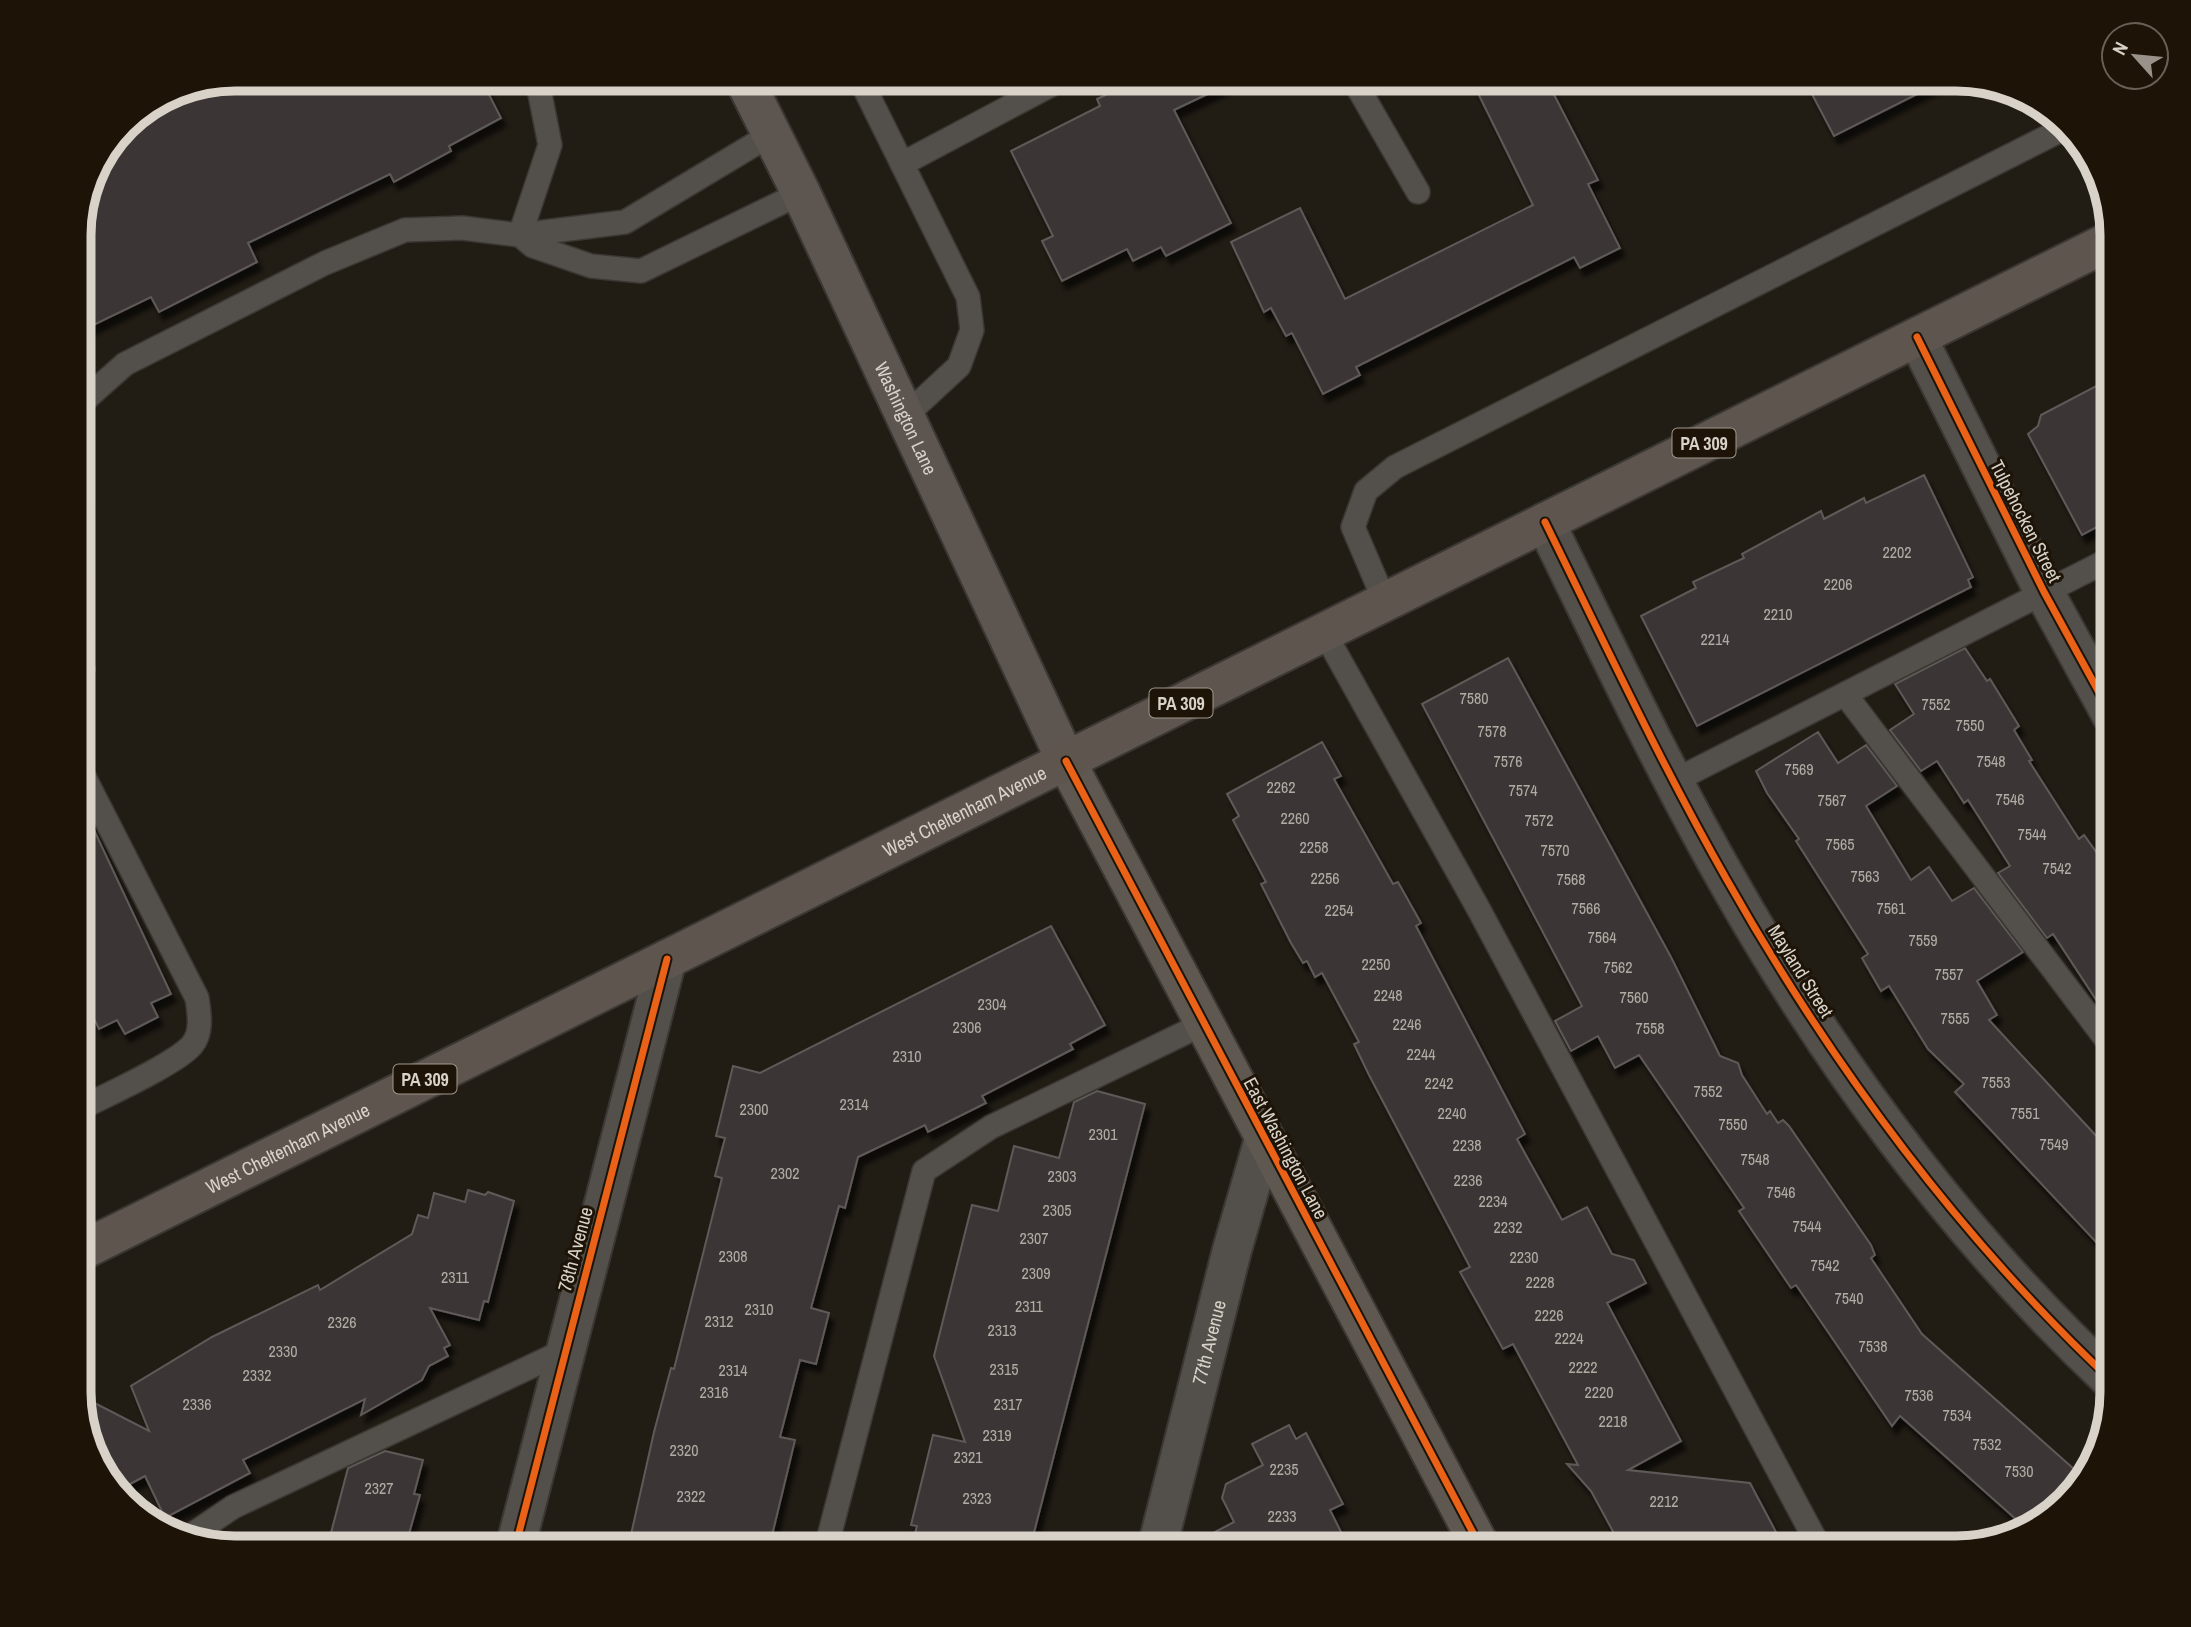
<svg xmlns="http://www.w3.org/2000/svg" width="2191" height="1627" font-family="'Archivo Narrow',sans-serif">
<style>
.building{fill:#3b3635;stroke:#5f5a59;stroke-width:2;filter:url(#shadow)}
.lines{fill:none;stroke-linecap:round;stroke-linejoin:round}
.lane-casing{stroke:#3b3732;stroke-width:26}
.street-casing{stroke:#3b3732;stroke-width:42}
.secondary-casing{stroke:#3b3732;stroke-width:42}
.primary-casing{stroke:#3b3732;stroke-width:42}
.highway-casing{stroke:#3b3732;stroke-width:42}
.lane{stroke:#534f4a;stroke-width:23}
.street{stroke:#534f4a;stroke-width:38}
.secondary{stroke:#5e5851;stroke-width:38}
.primary{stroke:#5d5650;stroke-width:38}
.highway{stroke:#5e554f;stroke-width:38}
.cycleway-casing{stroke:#1d1407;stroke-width:11}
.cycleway{stroke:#ea6118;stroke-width:7}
.labels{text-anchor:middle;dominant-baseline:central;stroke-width:6;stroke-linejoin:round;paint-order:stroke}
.number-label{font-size:16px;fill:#b1aba4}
.shield{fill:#1d1407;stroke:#a0998f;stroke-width:2}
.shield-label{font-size:18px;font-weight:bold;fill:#d8d2c9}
.street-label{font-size:19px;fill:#d8d2c9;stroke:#1d1407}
.rim{fill:none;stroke:#d8d2c9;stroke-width:9}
</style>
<defs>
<filter id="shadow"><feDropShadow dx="4.5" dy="8" stdDeviation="2" flood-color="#0009"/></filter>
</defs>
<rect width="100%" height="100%" fill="#211c14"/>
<g class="building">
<polygon points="235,79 481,79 501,118 449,146 451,151 394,182 390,174 248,243 257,262 159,312 151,297 79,332 79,225 95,167 132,118 176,91"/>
<polygon points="1140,79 1239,79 1174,110 1231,223 1166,256 1161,247 1133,261 1127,249 1062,281 1042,241 1053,236 1011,151 1100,106 1097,99"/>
<polygon points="1471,79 1546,79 1598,180 1588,184 1620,248 1580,268 1574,257 1356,367 1360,375 1323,394 1292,333 1286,336 1271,308 1264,312 1231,242 1300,208 1345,299 1533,205"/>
<polygon points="1804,79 1947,79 1834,136"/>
<polygon points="2100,384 2112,406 2112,519 2082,535 2028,434 2038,426 2041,415"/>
<polygon points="1924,475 1973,577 1968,580 1971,587 1697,726 1641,616 1696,588 1693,582 1744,558 1742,554 1821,511 1824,519 1864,498 1866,503"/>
<polygon points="1965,648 1987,681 1990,679 2019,726 2014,730 2032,760 2029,761 2079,839 2084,835 2112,874 2112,1024 2053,934 2047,938 1998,873 2010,866 1968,800 1964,803 1937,761 1921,771 1890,730 1914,714 1895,684"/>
<polygon points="1508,658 1671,957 1720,1056 1738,1063 1742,1075 1767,1114 1770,1111 1778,1123 1783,1120 1789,1126 1871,1245 1875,1255 1871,1258 1922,1334 2083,1477 2080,1487 2028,1530 1900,1416 1892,1426 1796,1285 1791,1288 1739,1211 1744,1208 1639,1055 1615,1068 1598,1036 1571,1051 1555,1021 1582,1006 1422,704"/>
<polygon points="1818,732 1838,763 1866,745 1897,786 1866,806 1911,880 1929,867 1952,901 1974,888 2023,952 1977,981 1997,1015 1989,1020 2112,1153 2112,1259 1955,1092 1964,1084 1928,1049 1889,986 1881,991 1862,958 1868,954 1796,841 1799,839 1767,793 1756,771"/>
<polygon points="1322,742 1341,776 1334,779 1393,884 1398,882 1421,923 1416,926 1525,1134 1517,1139 1562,1220 1587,1207 1612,1254 1634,1260 1646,1283 1607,1303 1681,1441 1628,1470 1750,1483 1776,1532 1745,1548 1622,1548 1591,1491 1567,1464 1578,1465 1513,1344 1503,1349 1460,1272 1470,1267 1369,1075 1354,1044 1359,1042 1322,973 1315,977 1307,961 1303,963 1291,943 1261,884 1266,882 1233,820 1239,816 1227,794"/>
<polygon points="79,798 171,994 151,1003 158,1017 125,1034 117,1020 99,1029 79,987"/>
<polygon points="1051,926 1105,1025 1070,1044 1073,1049 982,1096 986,1103 928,1132 925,1125 858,1157 845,1208 839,1206 811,1308 829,1313 816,1364 800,1360 780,1437 795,1440 769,1548 628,1548 654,1432 671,1368 674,1369 722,1178 715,1176 725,1138 716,1136 733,1066 760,1073"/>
<polygon points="1097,1091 1145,1104 1030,1548 911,1548 917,1526 911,1525 933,1435 965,1442 934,1356 972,1205 998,1211 1014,1146 1059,1158 1074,1102"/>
<polygon points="468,1190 485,1195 488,1192 514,1201 488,1302 484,1301 479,1320 430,1308 450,1345 444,1348 448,1356 429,1366 422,1380 361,1415 365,1399 243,1460 250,1473 165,1518 145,1476 119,1490 95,1461 79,1395 149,1431 131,1386 212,1337 318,1285 320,1290 412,1234 418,1215 428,1218 434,1193 465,1202"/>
<polygon points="1289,1425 1296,1439 1306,1433 1343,1504 1330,1510 1349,1548 1185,1548 1234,1522 1222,1498 1226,1484 1263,1465 1252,1444"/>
<polygon points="385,1451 423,1460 414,1494 420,1495 405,1548 327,1548 348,1468"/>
</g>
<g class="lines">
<g class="lane-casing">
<g id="lane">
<polyline points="860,79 968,297 972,330 959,366 904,417"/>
<polyline points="1353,79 1418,192"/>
<polyline points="902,164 1062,79"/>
<polyline points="520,235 533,246 591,266 641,271 801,193"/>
<polyline points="520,235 550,145 537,79"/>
<polyline points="79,405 125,364 325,263 405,230 462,228 520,235 625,222 770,135"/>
<polyline points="1385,602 1353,527 1366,491 1395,467 2065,128"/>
<polyline points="1324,632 1478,908 1815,1539 1824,1548"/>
<polyline points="79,671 83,669"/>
<polyline points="1845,694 2112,1047"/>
<polyline points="1674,781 2112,558"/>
<path d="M79 1109C104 1096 176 1064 192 1045 203 1032 199 1012 197 998L79 767"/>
<polyline points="193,1534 233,1507 566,1350"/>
<polyline points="826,1548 924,1171 991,1127 1203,1024"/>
</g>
</g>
<g class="street-casing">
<g id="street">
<polyline points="1917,337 2044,592 2112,716"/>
<path d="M1545 522C1604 642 1661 764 1727 880 1831 1064 1958 1236 2112 1381"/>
<polyline points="515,1548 667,959"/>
<path id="s1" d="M1157 1548 1232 1250 1264 1139"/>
</g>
</g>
<g class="secondary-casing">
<polyline id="secondary" points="1066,761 1481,1548"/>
</g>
<g class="primary-casing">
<g id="primary">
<path id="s2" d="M744 79 801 193 1066 761"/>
</g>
</g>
<g class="highway-casing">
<g id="highway">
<path id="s3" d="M79 1252 2112 240"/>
</g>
</g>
<use href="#lane" class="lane"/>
<use href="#street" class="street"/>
<use href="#secondary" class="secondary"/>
<use href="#primary" class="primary"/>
<use href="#highway" class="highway"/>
<g class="cycleway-casing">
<g id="cycleway">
<polyline points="1917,337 2044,592 2112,716"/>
<path d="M1545 522C1604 642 1661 764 1727 880 1831 1064 1958 1236 2112 1381"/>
<polyline points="1066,761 1481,1548"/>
<polyline points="515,1548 667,959"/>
</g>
</g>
<use href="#cycleway" class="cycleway"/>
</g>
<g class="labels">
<g class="number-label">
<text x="1897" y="552">2202</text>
<text x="1838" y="584">2206</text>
<text x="1778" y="614">2210</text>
<text x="1715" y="639">2214</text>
<text x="1474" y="698">7580</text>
<text x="1936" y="704">7552</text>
<text x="1970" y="725">7550</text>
<text x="1492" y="731">7578</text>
<text x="1508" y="761">7576</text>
<text x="1991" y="761">7548</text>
<text x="1799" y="769">7569</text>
<text x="1281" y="787">2262</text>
<text x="1523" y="790">7574</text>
<text x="2010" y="799">7546</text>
<text x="1832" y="800">7567</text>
<text x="1295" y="818">2260</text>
<text x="1539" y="820">7572</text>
<text x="2032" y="834">7544</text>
<text x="1840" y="844">7565</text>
<text x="1314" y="847">2258</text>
<text x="1555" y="850">7570</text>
<text x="2057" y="868">7542</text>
<text x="1865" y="876">7563</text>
<text x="1325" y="878">2256</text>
<text x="1571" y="879">7568</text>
<text x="1586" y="908">7566</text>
<text x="1891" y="908">7561</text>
<text x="1339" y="910">2254</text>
<text x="1602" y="937">7564</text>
<text x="1923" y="940">7559</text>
<text x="1376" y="964">2250</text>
<text x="1618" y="967">7562</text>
<text x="1949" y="974">7557</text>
<text x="1388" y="995">2248</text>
<text x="1634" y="997">7560</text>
<text x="992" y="1004">2304</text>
<text x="1955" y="1018">7555</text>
<text x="1407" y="1024">2246</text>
<text x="967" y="1027">2306</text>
<text x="1650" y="1028">7558</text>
<text x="1421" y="1054">2244</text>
<text x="907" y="1056">2310</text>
<text x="1996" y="1082">7553</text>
<text x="1439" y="1083">2242</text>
<text x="1708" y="1091">7552</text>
<text x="854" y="1104">2314</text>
<text x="754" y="1109">2300</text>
<text x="1452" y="1113">2240</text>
<text x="2025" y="1113">7551</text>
<text x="1733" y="1124">7550</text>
<text x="1103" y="1134">2301</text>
<text x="2054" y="1144">7549</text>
<text x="1467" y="1145">2238</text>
<text x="1755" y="1159">7548</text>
<text x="785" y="1173">2302</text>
<text x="1062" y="1176">2303</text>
<text x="1468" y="1180">2236</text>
<text x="1781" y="1192">7546</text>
<text x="1493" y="1201">2234</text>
<text x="1057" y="1210">2305</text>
<text x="1807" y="1226">7544</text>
<text x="1508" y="1227">2232</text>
<text x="1034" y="1238">2307</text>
<text x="733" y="1256">2308</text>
<text x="1524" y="1257">2230</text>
<text x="1825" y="1265">7542</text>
<text x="1036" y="1273">2309</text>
<text x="455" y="1277">2311</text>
<text x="1540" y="1282">2228</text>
<text x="1849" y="1298">7540</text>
<text x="1029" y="1306">2311</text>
<text x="759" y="1309">2310</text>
<text x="1549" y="1315">2226</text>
<text x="719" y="1321">2312</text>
<text x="342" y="1322">2326</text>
<text x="1002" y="1330">2313</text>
<text x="1569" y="1338">2224</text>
<text x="1873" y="1346">7538</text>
<text x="283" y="1351">2330</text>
<text x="1583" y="1367">2222</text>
<text x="1004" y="1369">2315</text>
<text x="733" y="1370">2314</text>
<text x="257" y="1375">2332</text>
<text x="714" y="1392">2316</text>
<text x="1599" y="1392">2220</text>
<text x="1919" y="1395">7536</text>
<text x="197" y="1404">2336</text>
<text x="1008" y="1404">2317</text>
<text x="1957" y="1415">7534</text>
<text x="1613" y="1421">2218</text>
<text x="997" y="1435">2319</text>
<text x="1987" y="1444">7532</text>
<text x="684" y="1450">2320</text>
<text x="968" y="1457">2321</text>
<text x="1284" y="1469">2235</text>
<text x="2019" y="1471">7530</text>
<text x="379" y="1488">2327</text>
<text x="691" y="1496">2322</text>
<text x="977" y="1498">2323</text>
<text x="1664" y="1501">2212</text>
<text x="1282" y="1516">2233</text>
</g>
<g class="shield">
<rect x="1672.5" y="428.5" width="63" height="29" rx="5"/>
<rect x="1149.5" y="688.5" width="63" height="29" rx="5"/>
<rect x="393.5" y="1064.5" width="63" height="29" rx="5"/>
</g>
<g class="shield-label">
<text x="1704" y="443">PA 309</text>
<text x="1181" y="703">PA 309</text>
<text x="425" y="1079">PA 309</text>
</g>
<g class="street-label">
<text stroke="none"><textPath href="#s2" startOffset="376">Washington Lane</textPath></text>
<text transform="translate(2026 521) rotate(63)">Tulpehocken Street</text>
<text stroke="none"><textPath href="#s3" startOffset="989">West Cheltenham Avenue</textPath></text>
<text transform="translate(1801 971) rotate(58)">Mayland Street</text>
<text stroke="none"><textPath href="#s3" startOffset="233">West Cheltenham Avenue</textPath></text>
<text transform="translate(1286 1148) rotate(62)">East Washington Lane</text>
<text transform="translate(575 1249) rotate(-75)">78th Avenue</text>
<text stroke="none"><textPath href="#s1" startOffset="212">77th Avenue</textPath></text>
</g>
</g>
<path d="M0 0H2191V1627H0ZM235 91H1956A144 144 0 0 1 2100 235V1392A144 144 0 0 1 1956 1536H235A144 144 0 0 1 91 1392V235A144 144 0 0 1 235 91Z" fill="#1d1407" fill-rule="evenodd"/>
<path class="rim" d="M235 91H1956A144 144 0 0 1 2100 235V1392A144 144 0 0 1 1956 1536H235A144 144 0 0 1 91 1392V235A144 144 0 0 1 235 91Z"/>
<g transform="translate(2135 56) rotate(297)"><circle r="33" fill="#1d1407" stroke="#686055" stroke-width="2"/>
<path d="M0-5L12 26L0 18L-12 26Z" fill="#98928a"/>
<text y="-10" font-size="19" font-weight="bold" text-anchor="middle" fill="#d8d2c9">N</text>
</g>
</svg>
